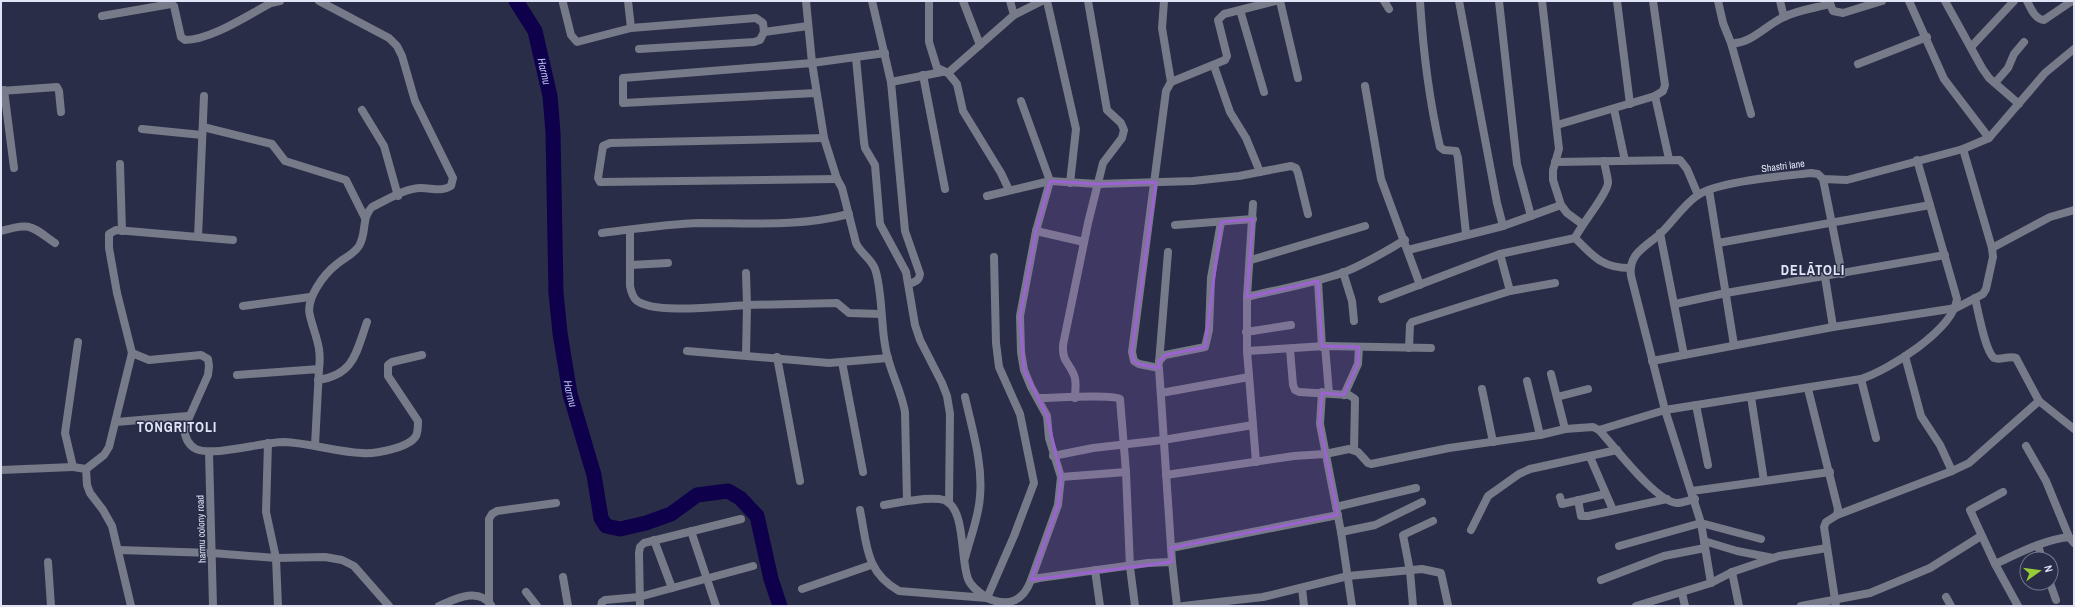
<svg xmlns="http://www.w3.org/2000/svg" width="2075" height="607" font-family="'Archivo Narrow',sans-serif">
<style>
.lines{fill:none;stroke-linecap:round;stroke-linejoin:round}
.river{stroke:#0e004a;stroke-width:15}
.street{stroke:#777a88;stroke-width:8}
.marked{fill:#9a63d0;fill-opacity:0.2;stroke:#9a63d0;stroke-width:3;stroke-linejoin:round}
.labels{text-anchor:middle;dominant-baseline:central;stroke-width:3;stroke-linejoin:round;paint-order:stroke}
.street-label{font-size:10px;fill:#e1e4f6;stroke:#292d47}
.water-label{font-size:11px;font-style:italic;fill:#bbc3ef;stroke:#292d47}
.district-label{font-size:14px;font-weight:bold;letter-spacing:1px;fill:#e1e4f6;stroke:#292d47}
</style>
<rect width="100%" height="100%" fill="#292d47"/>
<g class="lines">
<path class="river" id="s1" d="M516 1 535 31 550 96 553 132 556 293 560 333 570 394 594 475 601 518 606 526 620 529 646 523 671 514 697 495 728 491 740 498 757 516 771 579 780 606"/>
<g class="street">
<path d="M319 1 389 38 397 46 402 56 415 101 453 178 451 186C442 192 432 188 421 188 405 188 387 200 372 207 361 218 367 233 359 246 354 254 344 258 337 264 324 274 305 299 310 316 315 336 322 347 319 369"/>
<polyline points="628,1 631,28"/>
<polyline points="806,1 812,63 885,53"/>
<path d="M872 1 891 82 905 231 920 274C919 281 915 282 909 284"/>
<polyline points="929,1 929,42 937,68 948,73 957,84 963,111 1001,173 1009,190"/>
<polyline points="963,1 980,45"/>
<polyline points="1010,1 1014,15"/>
<polyline points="1047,1 1076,129 1070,183"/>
<polyline points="1164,1 1162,28 1171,82"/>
<polyline points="1280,1 1298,78"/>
<polyline points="1384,1 1389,9"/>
<path d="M1420 1C1423 50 1429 99 1440 147L1444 150 1456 151 1458 158 1466 234"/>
<polyline points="1459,1 1497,203 1503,226"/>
<polyline points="1499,1 1517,164 1531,216"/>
<polyline points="1542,1 1559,149 1553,170 1553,180 1561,205 1567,213 1582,224"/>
<polyline points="1617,1 1630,104"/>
<path d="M1718 1 1723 23 1731 43C1750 45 1767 24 1784 17 1798 10 1815 8 1830 4"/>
<polyline points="1780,1 1784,17"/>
<polyline points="1829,1 1833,11 1843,13 1882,1"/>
<polyline points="1909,1 1944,79 1989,138"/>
<polyline points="1945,1 1982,68 1989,78 2019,104"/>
<path d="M2027 1C2031 9 2035 19 2044 20L2072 1"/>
<polyline points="563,3 571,35 577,42 631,28 756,18 763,23 764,32 808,26"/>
<polyline points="1240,10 1264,92"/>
<path d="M102 16 171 4 174 6 181 37 185 40C211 40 248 15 271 3L280 1"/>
<polyline points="1731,43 1751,114"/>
<polyline points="1971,47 2014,1"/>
<polyline points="639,49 754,42 760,40 764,32"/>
<polyline points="856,58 864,142 865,148 875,165 880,224 906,272 915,325 920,340 942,383 947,396 950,414 949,503"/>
<polyline points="1858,64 1927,37"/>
<polyline points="1214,66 1230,112 1246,138 1260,172"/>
<polyline points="948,73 1014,15 1042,1"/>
<polyline points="923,75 945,189"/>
<polyline points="891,82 942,72"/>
<polyline points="1995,83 2008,68 2014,54 2024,42"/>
<polyline points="1365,86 1381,179 1420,285"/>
<polyline points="4,90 14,168"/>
<polyline points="1,91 57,87 59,91 61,112"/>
<path d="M816 93 623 103V78L812 63 824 138 837 179 842 188 856 243C860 253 871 258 875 269 882 288 881 323 885 345 888 368 901 389 905 412L907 501C918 500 933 497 944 500 966 508 960 558 968 579 971 587 980 593 987 598L1014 536 1034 483 1020 414 999 367 996 343 994 257"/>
<polyline points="1655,96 1669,159"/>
<polyline points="1021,101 1050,181 1036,231 1020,316 1021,352 1024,370 1031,387 1047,416 1049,438 1061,477 1058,505 1031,580"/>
<polyline points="1614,109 1625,161"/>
<polyline points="362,110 384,146 398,196"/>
<polyline points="1557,125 1655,96 1663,91 1665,85 1653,1"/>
<polyline points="203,127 272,144 285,161 346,180 365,218"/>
<polyline points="142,129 202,135"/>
<polyline points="824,138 610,143 603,146 598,178 600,182 837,179"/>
<polyline points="1555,162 1680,160 1687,169 1698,195"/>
<polyline points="120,164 122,231"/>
<polyline points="1823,179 1842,274"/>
<polyline points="1709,190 1734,345"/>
<polyline points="987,196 1050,181 1098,184 1193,181 1239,176 1291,166 1296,168 1298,173 1308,214"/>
<polyline points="1175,225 1253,219"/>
<path d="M630 230V286C631 291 632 296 636 300 653 315 723 306 747 305L746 273"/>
<path d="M1 231C31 222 31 226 55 243"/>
<polyline points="1036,231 1084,242"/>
<path d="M602 233C634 229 667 224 700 223 752 223 798 227 849 214"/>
<polyline points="1660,233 1684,355"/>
<polyline points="198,237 204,96"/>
<path d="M1575 238C1593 256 1602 268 1630 268"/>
<polyline points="1718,243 1930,205"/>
<polyline points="1992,248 2050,217 2074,210"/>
<polyline points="1408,250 1503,226 1561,205"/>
<polyline points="1500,254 1510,291"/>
<polyline points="1251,260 1365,226"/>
<polyline points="630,265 668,263"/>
<polyline points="1343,272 1352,301 1354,321"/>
<polyline points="1825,277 1833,327"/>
<polyline points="1318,281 1322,347"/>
<polyline points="1247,297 1253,204"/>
<path d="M1975 298C1978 310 1985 351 1994 358 2000 361 2009 355 2016 358L2039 401 2074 429"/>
<path d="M1382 299 1500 254 1575 238C1581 225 1607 194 1608 183 1608 177 1605 168 1604 161"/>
<polyline points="1675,304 1726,293 1945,255"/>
<polyline points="243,306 310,297"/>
<polyline points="1246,332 1291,325"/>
<polyline points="78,342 65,433 73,467 86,469 87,485 90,493 103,510 112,526 131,606"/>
<polyline points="1325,346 1329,393"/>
<polyline points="1409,348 1410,325 1412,322 1510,291 1555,283"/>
<polyline points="1290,349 1293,385 1295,390 1299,392 1349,395 1355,399 1354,450"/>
<polyline points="687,351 829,363 888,358"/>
<polyline points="1247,351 1325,346 1431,348"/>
<path d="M132 353 149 360 201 355 208 359 209 366 208 375 184 429C185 437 188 445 196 449 213 457 262 442 284 442 310 443 336 452 362 453 375 454 409 448 416 436 418 432 418 426 418 421L388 376V365L392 362 422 355"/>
<polyline points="746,355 747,305 837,303 849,313 881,314"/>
<polyline points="1905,356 1921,416 1940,445 1952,471"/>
<polyline points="777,357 800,481"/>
<polyline points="1159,361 1165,355 1205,347 1209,330 1211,278 1221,222"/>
<polyline points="1652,361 1833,327 1956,308 1983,294 1986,289 1993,257 1992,248 1963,149"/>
<polyline points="842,362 863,472"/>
<polyline points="1159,363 1168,252"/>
<polyline points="1551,374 1565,429"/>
<polyline points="237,375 319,369 315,445"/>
<polyline points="1861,379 1876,438"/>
<path d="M318 380C354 375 356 353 367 322"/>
<polyline points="1527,381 1540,435"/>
<polyline points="1482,389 1493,442"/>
<polyline points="1808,389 1838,509 1837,515 1826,522 1824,527 1836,606"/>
<polyline points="1322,392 1320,424 1341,532 1352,606"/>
<polyline points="1161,393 1249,377"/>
<polyline points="1344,395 1358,364 1359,347"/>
<polyline points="1557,397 1588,389"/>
<polyline points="1751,397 1764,481"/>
<path d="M1039 398C1054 398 1111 394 1120 399L1126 472 1130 567 1135 606"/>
<path d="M1075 398C1075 391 1077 382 1074 375 1069 362 1062 362 1063 345L1088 223 1103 163 1122 138 1124 130 1121 123 1107 110 1088 1"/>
<polyline points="1696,405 1708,465"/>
<polyline points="116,422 188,416"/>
<path d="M1599 430 1665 410 1861 379C1889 370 1953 330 1957 299L1917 160"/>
<polyline points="268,443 266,512 276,558 278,606"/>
<polyline points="2026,446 2046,481 2069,537"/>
<polyline points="209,452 213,606"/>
<polyline points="1053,456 1093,448 1163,440 1253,425"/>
<polyline points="1590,457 1613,510"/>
<path d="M1256 462 1247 351V297C1279 289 1311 284 1342 273 1364 265 1384 252 1405 240"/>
<polyline points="86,469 104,455 109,447 132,353 117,293 109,248 109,234 116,230 233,240"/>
<polyline points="1,470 73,467"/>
<path d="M1166 475 1294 456 1325 454 1349 449 1358 452 1368 463 1371 464 1449 448 1540 435 1565 429 1593 427 1599 430C1614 446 1656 502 1677 503 1683 503 1689 500 1695 499"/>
<polyline points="1061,477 1126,472"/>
<polyline points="1692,491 1830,472"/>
<polyline points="2003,492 1970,510 1995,564 2018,606"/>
<polyline points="1560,497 1562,504 1605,494"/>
<polyline points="1578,500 1581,516 1588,516 1667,499"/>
<polyline points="884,505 907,501"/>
<polyline points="1336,507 1416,488"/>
<path d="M860 510C867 544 865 572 899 591L987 598C1008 607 1023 602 1031 580L1039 578 1148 563 1172 562"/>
<polyline points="1837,515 1952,471 1969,463 2039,401"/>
<polyline points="1471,530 1488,496 1519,474 1530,469 1617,450"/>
<polyline points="691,531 716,606"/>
<polyline points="1341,532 1375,525 1422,502"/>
<polyline points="654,540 672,588"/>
<polyline points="1704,541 1737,551 1773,558"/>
<polyline points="2038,545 2042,559"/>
<polyline points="1619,546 1701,523 1761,539"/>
<polyline points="1171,548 1338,515"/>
<polyline points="119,550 212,553 276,558 325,557 342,560 354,566 389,606"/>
<path d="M965 558C970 538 979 517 980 496 983 463 972 429 965 397"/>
<polyline points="48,562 51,606"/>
<path d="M1995 564C2019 553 2043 540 2069 537L2074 543"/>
<polyline points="1095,570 1100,606"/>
<polyline points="1732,572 1739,606"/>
<polyline points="563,577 568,606"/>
<polyline points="1601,580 1664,556 1705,548"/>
<path d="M1711 583 1701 523 1665 410 1631 276C1628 254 1645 247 1660 234 1673 222 1683 205 1698 195 1719 181 1785 176 1811 173L1818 174 1823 179 1847 180 1963 149 1989 138 2045 73 2074 49"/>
<polyline points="2050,583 2056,600"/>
<polyline points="1302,588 1304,606"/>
<polyline points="802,589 871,565"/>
<polyline points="526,592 537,606"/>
<polyline points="1682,593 1685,606"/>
<polyline points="1946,597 1951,606"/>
<polyline points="489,602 489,519 492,514 497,511 556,503"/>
<path d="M439 606C455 599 478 587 491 605"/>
<polyline points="601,606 602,602 605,600 639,597 753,566"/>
<polyline points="640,606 639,553 640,547 644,543 741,519"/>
<polyline points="1177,606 1172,562 1159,368 1139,364 1134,361 1132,352 1166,91 1171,82 1225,60 1227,56 1218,20 1224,14 1275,1"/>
<polyline points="1183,606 1263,597 1348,576 1422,569 1441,573 1448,605"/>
<polyline points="1413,606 1410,571 1403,535 1433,521"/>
<polyline points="1636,606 1711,583 1732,572 1779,556 1827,548"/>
<polyline points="1801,606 1870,593 1930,568 1981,536"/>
</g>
</g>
<path class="marked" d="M1050 181 1098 184 1156 182 1132 352 1134 361 1139 364 1159 368V361L1165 355 1205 347 1221 222 1253 219 1247 297 1318 281 1322 346 1359 347 1358 364 1344 395 1322 393 1320 424 1338 515 1171 548 1172 562 1031 580 1058 505 1061 477 1047 416 1024 370 1020 316 1036 231Z"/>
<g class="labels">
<g class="street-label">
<text transform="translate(1783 166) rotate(-7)">Shastri lane</text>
<text transform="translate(201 529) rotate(-92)">harmu colony road</text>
</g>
<g class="water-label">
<text stroke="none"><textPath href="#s1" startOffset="77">Harmu</textPath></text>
<text stroke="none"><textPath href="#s1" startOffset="401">Harmu</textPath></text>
</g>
<g class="district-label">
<text x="1813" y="270">DELĀTOLI</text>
<text x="177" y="427">TONGRITOLI</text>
</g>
</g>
<rect width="2075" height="607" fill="none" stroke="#e1e4f6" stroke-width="4"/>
<g transform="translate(2039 571) rotate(76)"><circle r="19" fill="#292d47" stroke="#73768d"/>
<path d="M0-3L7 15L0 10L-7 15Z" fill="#97cc39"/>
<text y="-6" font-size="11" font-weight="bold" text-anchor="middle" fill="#e1e4f6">N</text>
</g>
</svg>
